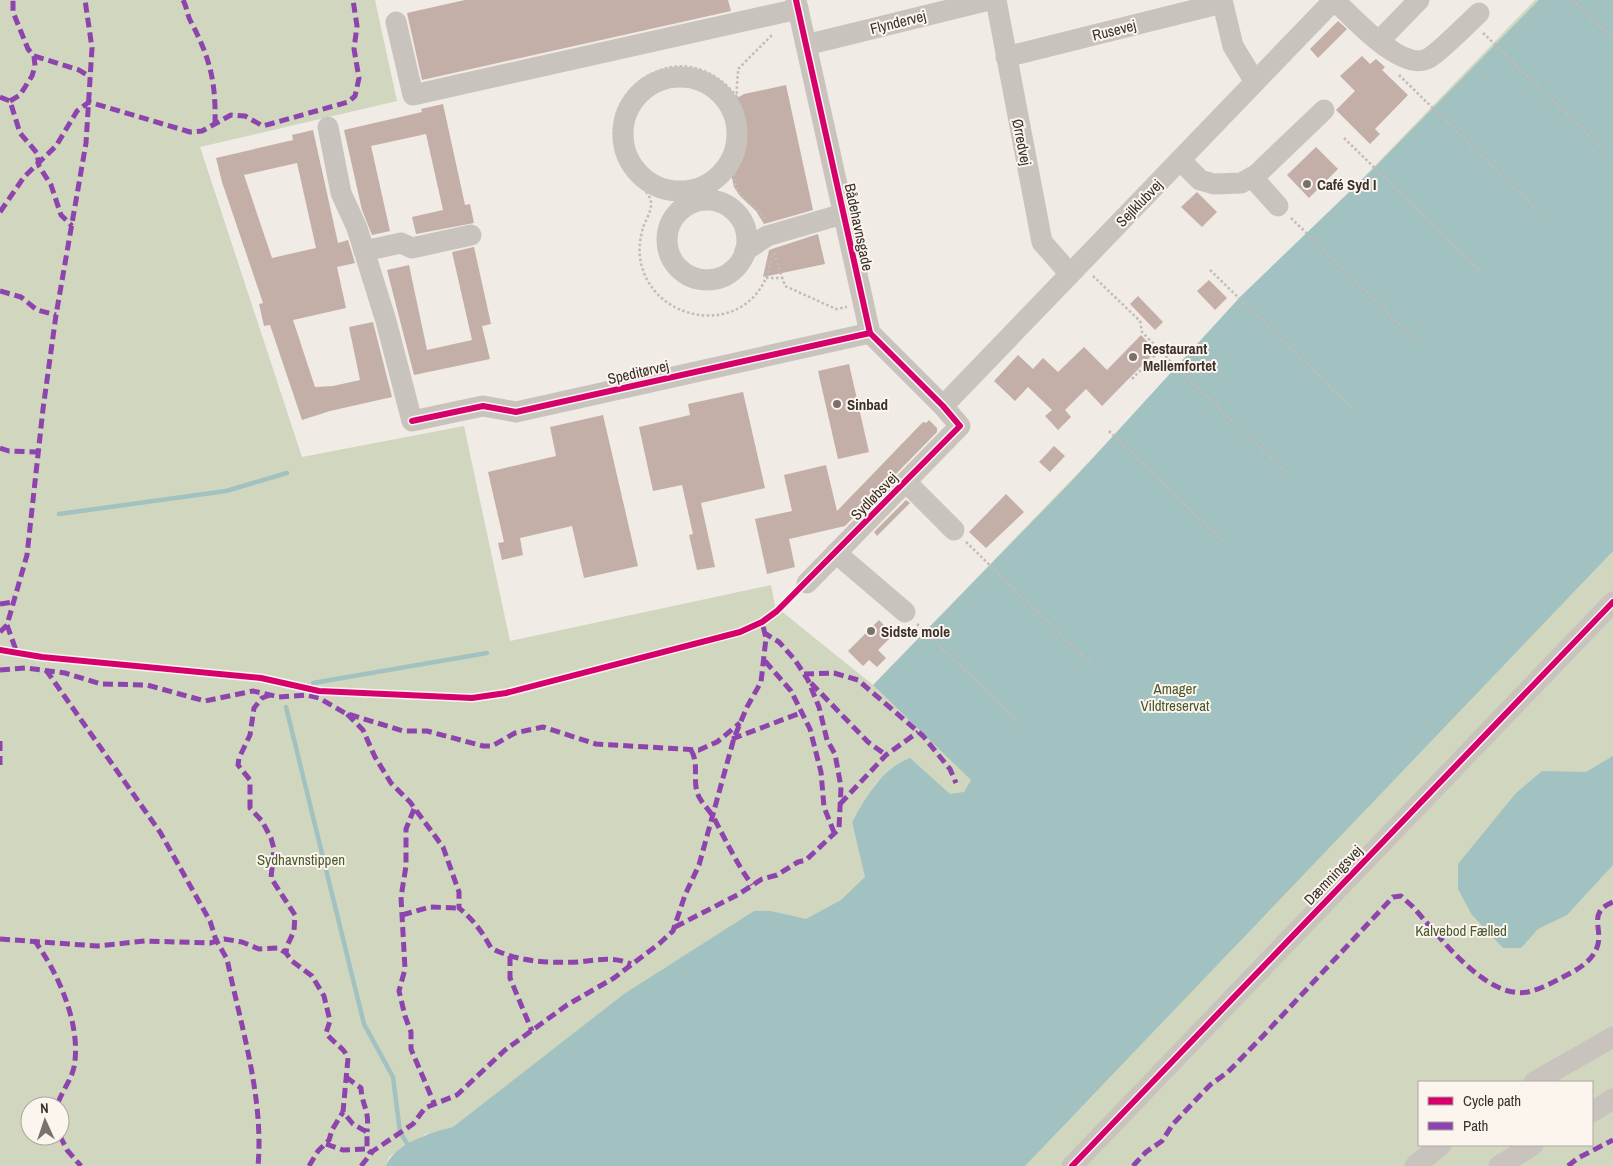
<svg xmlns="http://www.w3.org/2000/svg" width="1613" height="1166" font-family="'Archivo Narrow',sans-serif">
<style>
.green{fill:#d1d6bf;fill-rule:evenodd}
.water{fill:#a1c2c1}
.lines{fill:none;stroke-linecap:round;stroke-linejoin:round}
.stream{stroke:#a1c2c1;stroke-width:4.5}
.building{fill:#c3afa7;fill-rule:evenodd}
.path{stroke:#c2bbb6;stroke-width:2.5;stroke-dasharray:2.5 2.5;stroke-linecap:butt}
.minor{stroke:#c9c3be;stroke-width:21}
.quiet{stroke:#8e44ad;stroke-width:5;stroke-dasharray:10 5;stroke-linecap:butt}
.cycleway-casing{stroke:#fbf5ee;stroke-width:9}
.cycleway{stroke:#d6006c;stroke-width:6}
.poi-dot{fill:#7a716c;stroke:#fbf5ee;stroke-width:2}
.labels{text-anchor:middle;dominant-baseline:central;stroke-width:4;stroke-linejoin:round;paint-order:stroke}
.street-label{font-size:15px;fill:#3b302b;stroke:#fbf5ee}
.poi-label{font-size:15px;font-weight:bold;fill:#3b302b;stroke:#fbf5ee;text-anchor:start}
.park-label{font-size:15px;fill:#4a5a2e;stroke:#fbf5ee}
</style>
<rect width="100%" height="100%" fill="#f0ebe5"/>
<path class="green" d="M0 0H375L397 101 200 147 302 457 464 426 510 641 771 585 775 606 873 685 930 740 882 676 1535 0H1613V1166H393L429 1132 389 1157 386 1166H0ZM894 766 860 853 852 822 875 784ZM1419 1082H1592V1145H1419ZM30 1106H60V1136H30Z"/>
<g class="water">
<path d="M1539 0H1613V551L1025 1166H386C394 1144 432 1132 453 1127L624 994 754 911H771L806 919 841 900 865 877 852 822C867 796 881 769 910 758L950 794 964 792 971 780 873 685 1070 483 1241 296 1372 170Z"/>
<polygon points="1613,756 1613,865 1567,915 1538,929 1521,948 1503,948 1472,915 1458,889 1458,864 1516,793 1542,771 1586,772"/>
</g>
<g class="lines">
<g class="stream">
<polyline points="59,514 226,491 287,473"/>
<polyline points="313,683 487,653"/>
<polyline points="286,707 364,1024 393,1077 400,1132 408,1145"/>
</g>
</g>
<g class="building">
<polygon points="465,0 728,0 731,11 422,80 407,13"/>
<polygon points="1338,21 1347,29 1318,58 1310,49"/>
<polygon points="1362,56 1370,64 1376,59 1385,67 1382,70 1408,95 1375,129 1380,134 1370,144 1336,110 1355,91 1340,76"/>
<polygon points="786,85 813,210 764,224 756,211 740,196 734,187 731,174 741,150 743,134 734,100 744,94"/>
<polygon points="443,104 465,205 470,204 474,223 416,234 412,217 443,210 426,134 371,146 390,231 372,235 362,210 344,130 422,112 421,109"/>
<path d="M313 130 338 243 348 240 355 263 337 267 346 308 293 320 315 387 333 386 360 380 349 327 373 322 392 397 330 411 302 420 270 325 264 326 259 304 263 303 222 182 216 158 293 140 292 135ZM297 163 316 248 272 258 244 175Z"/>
<polygon points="1316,147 1338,169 1309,198 1287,175"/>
<polygon points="1197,192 1217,212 1202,227 1181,207"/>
<polygon points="818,234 825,264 763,277 769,250"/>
<polygon points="474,247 491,324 482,326 490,359 414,375 387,270 409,265 427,350 472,340 452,252"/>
<polygon points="1209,280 1227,298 1215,310 1197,291"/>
<polygon points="1138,296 1163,322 1155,330 1130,304"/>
<polygon points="1141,335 1156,351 1102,406 1086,389 1065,410 1071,417 1058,430 1045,416 1052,410 1028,387 1015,401 994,381 1018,355 1033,369 1043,358 1058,372 1084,347 1107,370"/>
<polygon points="849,364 869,452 838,459 818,371"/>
<polygon points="743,392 765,488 701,503 715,567 697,570 689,535 693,534 682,485 653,491 639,427 690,415 688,404"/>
<polygon points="603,415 638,566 584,578 572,526 520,538 523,555 502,560 498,543 504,542 488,472 556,456 550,427"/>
<polygon points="929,420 937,428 937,432 845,526 789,539 795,567 767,574 755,519 792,511 784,475 826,465 837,511 923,422 926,423"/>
<polygon points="1054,446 1065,456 1050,472 1039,462"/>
<polygon points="1006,494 1024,512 986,548 969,532"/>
<polygon points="906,500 910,503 877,536 874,532"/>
<polygon points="879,620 893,635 878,650 886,658 877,667 869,660 863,666 848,651"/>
</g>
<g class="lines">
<g class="path">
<polyline points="1572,0 1613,39"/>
<polyline points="1483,33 1604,150"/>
<polyline points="1399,75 1541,214"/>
<path d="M737 97C720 75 693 60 664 69 618 82 598 134 628 174 635 184 650 190 651 203 652 211 645 221 643 228 639 241 638 257 643 270 660 321 735 334 763 284 768 275 770 265 772 255"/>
<polyline points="1344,138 1483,274"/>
<polyline points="1291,218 1417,341"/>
<path d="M765 219C757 206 739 199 735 184 731 169 744 153 746 139 747 124 738 111 737 97 736 88 738 78 738 69L773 34"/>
<polyline points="774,253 785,286 836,309 847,307"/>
<polyline points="1210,270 1354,410"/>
<polyline points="1093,276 1140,321 1142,332 1176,367 1289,475"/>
<polyline points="766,278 782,278"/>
<polyline points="1132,379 1160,350"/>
<polyline points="1109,431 1224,542"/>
<polyline points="966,542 1090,663"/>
<polyline points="917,624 1020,723"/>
</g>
<g class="minor">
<polyline points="796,0 870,333 943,406 960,426 807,583"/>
<polyline points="996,0 1042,242 1070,274"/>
<polyline points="1222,0 1233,46 1255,82"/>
<path d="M1334 0C1353 17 1400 71 1427 59 1437 55 1469 22 1479 13"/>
<polyline points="396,22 413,95 798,9"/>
<polyline points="1379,41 1419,0"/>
<polyline points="806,45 989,0"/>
<polyline points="1006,57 1222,3"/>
<circle cx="680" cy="134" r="57"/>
<polyline points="328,127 341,193 357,228 386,321 412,421 483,406 516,412 870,333"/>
<polyline points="1180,160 1200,180 1214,184 1241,183 1256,175 1324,110"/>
<polyline points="1252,177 1278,206"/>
<circle cx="707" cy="240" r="40"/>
<polyline points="364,251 401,243 412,248 471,235"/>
<polyline points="745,251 767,236 843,214"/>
<polyline points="943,406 1334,0"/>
<polyline points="906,482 954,530"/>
<polyline points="836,553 905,612"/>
<polyline points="1534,1082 1613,1037"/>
<polyline points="1592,1112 1613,1099"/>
<polyline points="1072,1166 1613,602"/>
<polyline points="1415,1166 1441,1145"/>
<polyline points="1499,1166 1533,1145"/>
</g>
<g class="quiet">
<path d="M183 0C187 7 187 15 191 22 210 58 216 82 215 123"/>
<polyline points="34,56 79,70 90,77"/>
<polyline points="0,97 10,101 20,133 37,153 39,166 51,185 61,215 72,226"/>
<polyline points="10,101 20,95 32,76 35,66 34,56 28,49 13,12 13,0"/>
<polyline points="0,212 24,177 56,146 77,111 89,102 190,132 202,131 231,115 245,116 263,126 348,102 355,96 359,78 354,49 357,26 353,0"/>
<polyline points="0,291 21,297 37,310 56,315"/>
<polyline points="0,448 9,451 38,452"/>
<polyline points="0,604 13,602"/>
<polyline points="7,625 17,653"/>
<polyline points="0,632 7,625 27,555 43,409 56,315 86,143 92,48 85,0"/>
<polyline points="765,661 791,691 810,729 821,772 824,807 835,835"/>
<polyline points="0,670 26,668 65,673 101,684 147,685 205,701 253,691 279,697 307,695 319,698 345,713 403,731 427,731 483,746 492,746 515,733 543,727 596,744 699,750 717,742 740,723"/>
<path d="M46 670 160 832 210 921 216 940 227 959C241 1027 264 1097 258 1166"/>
<polyline points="804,674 834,673 858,680 923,736 950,769 956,783"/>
<polyline points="811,683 868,742 886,755"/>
<path d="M270 695 262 698 254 708 250 735 239 758 238 765 250 780V808L262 821 271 838 274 849 271 878 295 915 294 931 287 946 286 953 292 961 312 976 324 996 330 1021 326 1033C333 1043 344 1047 348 1058L343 1112 353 1124 367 1132V1149L371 1153"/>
<path d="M347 714 363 730 375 757 391 783 410 802 443 847 459 892V908C473 919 483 933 491 948 518 962 547 963 578 962 597 960 613 956 631 964"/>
<polyline points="732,739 803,712"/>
<polyline points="0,741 0,765"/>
<path d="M691 750C699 763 693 778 697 792 700 802 709 809 714 818 726 841 737 864 752 885"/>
<polyline points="840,804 886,755 918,732"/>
<polyline points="414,809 406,829 406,866 401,897 405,969 399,991 405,1016 411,1032 411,1049 434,1103"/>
<polyline points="402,915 430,907 459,908"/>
<polyline points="675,927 739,894 762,879 777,875 798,862 806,860 839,829 841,787 835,754 827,740 819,707 808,680 795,660 779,642 766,634"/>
<polyline points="0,939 97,946 145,941 210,943 224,939 242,942 259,949 278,948 286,953"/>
<path d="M34 940C58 972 82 1026 74 1067 71 1081 61 1092 57 1106"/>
<polyline points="510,956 510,978 532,1031"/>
<path d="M346 1077 361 1088C362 1106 370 1110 367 1132"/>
<polyline points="60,1136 67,1150 81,1166"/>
<polyline points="326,1144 343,1150 367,1149"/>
<polyline points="309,1166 318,1151 329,1140 332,1130 343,1112"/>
<polyline points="361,1166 373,1151 413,1124 425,1108 457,1095 505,1050 567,1005 614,978 660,943 673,931 685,895 699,865 734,738 747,707 761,682 766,638 762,622"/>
<path d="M1133 1166 1146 1152 1162 1141 1173 1124 1210 1085 1228 1072 1262 1037 1393 897 1401 896 1412 906C1438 934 1485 1000 1528 992 1540 989 1552 983 1563 977 1577 970 1594 961 1598 944 1602 927 1588 912 1613 902"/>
<polyline points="1568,1166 1578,1158 1613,1140"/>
</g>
<g class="cycleway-casing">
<g id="cycleway">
<polyline points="412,421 483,406 516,412 870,333"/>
<polyline points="0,650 42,657 261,678 319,691 472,698 506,693 740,632 762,622 777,611 960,426 943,406 870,333 796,0"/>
<polyline points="1072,1166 1613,602"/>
</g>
</g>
<use href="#cycleway" class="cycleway"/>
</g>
<g class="poi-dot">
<circle cx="1307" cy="184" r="5"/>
<circle cx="1133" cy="357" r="5"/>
<circle cx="837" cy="404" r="5"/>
<circle cx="871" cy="631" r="5"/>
</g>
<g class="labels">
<g class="street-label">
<text transform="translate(898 22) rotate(-14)">Flyndervej</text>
<text transform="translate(1114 30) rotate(-14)">Rusevej</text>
<text transform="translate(1022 142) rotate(79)">Ørredvej</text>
<text transform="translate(1139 203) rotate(-46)">Sejlklubvej</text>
<text transform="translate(859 227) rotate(78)">Bådehavnsgade</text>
<text transform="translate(638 372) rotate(-13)">Speditørvej</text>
<text transform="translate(874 496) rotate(-46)">Sydløbsvej</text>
<text transform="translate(1333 875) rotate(-46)">Dæmningsvej</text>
</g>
<g class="poi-label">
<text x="1317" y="184">Café Syd I</text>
<text x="1143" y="348">Restaurant<tspan x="1143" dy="17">Mellemfortet</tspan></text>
<text x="847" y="404">Sinbad</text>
<text x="881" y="631">Sidste mole</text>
</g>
<g class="park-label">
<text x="1175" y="688">Amager<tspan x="1175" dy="17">Vildtreservat</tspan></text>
<text x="301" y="859">Sydhavnstippen</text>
<text x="1461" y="930">Kalvebod Fælled</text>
</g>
</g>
<rect x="1418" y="1081" width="175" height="65" fill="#fbf5ee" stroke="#aea6a0"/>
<rect x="1428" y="1097" width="25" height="8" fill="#d6006c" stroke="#aea6a0"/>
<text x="1463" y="1106" font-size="15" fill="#3b302b">Cycle path</text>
<rect x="1428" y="1122" width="25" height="8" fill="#8e44ad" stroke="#aea6a0"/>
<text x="1463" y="1131" font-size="15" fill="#3b302b">Path</text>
<g transform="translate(45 1121) rotate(357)"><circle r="24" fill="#fbf5ee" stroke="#aea6a0"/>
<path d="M0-4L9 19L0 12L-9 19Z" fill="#7a716c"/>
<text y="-8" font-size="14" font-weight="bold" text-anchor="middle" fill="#3b302b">N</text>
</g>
</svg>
